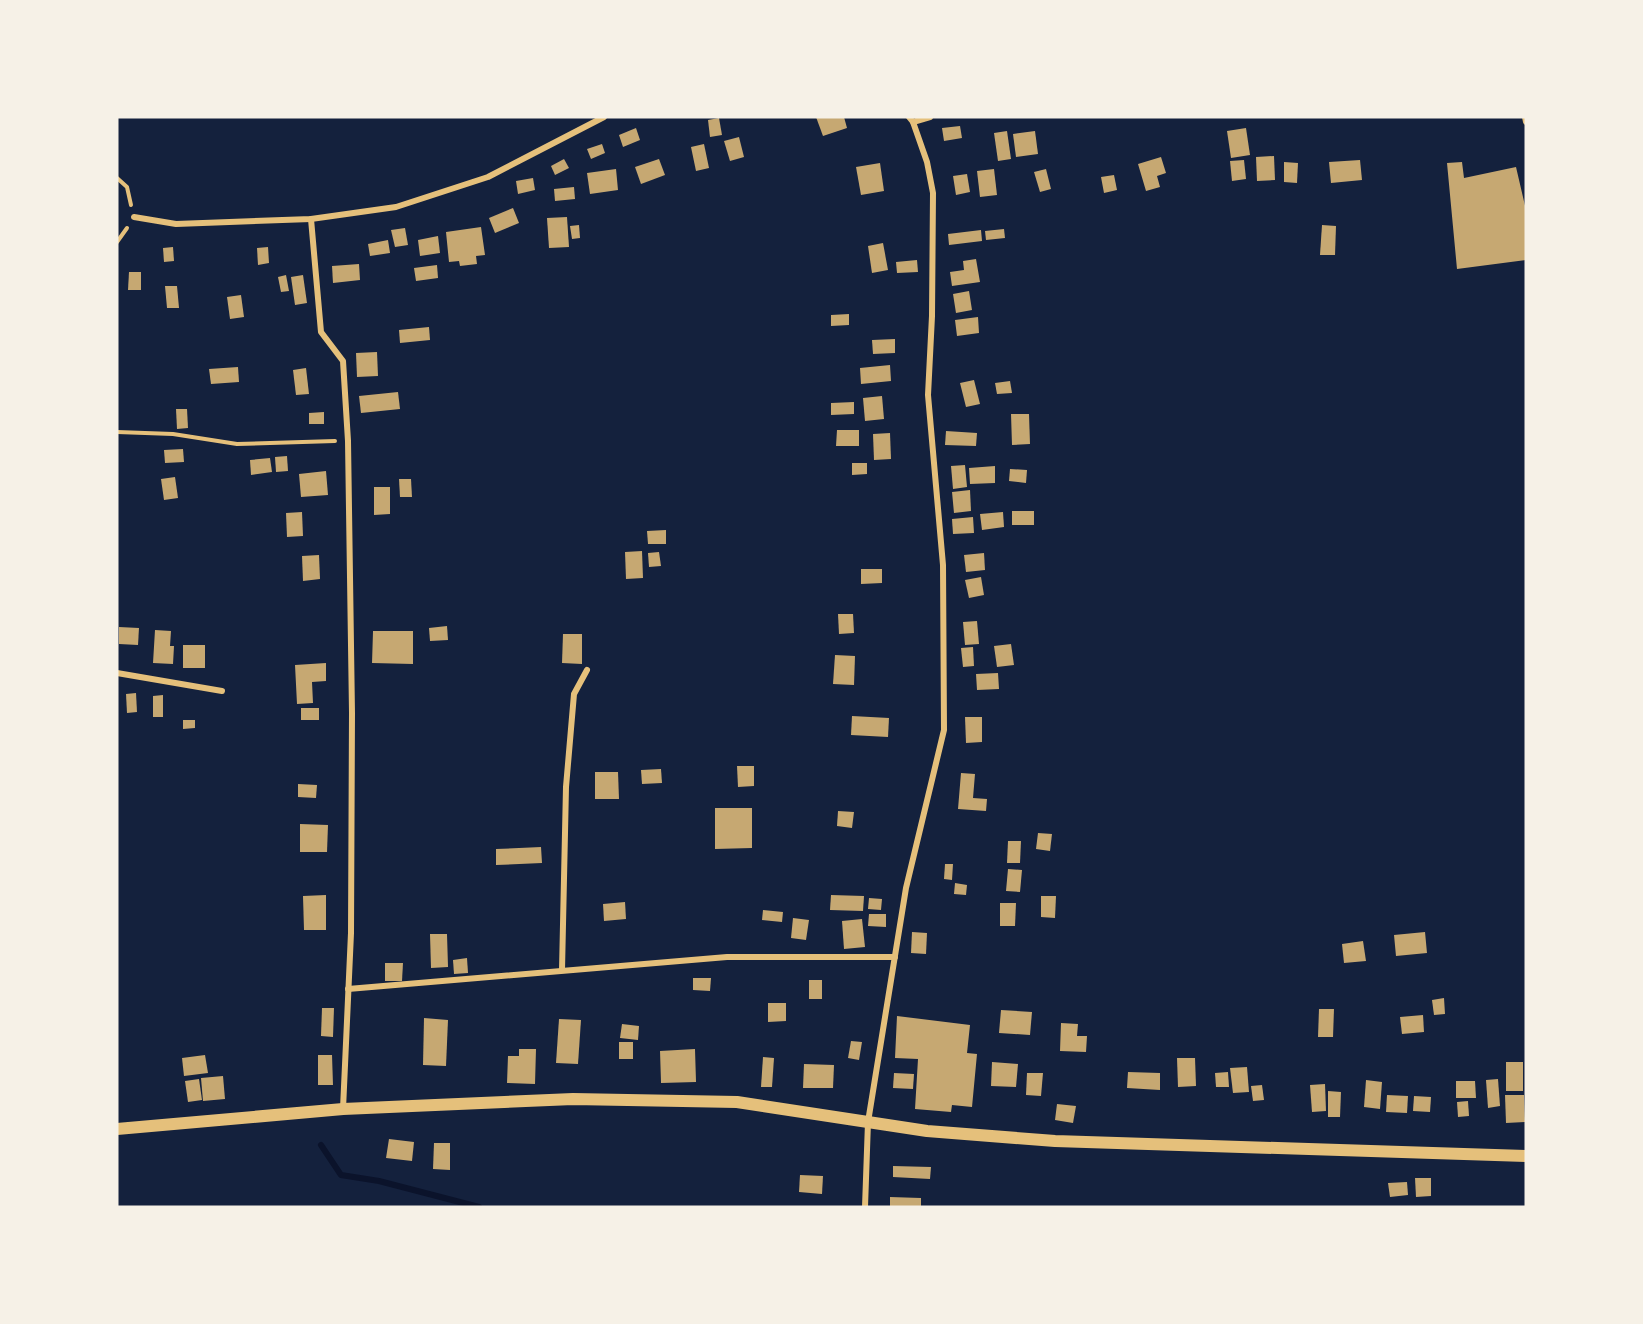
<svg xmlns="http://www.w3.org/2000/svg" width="1643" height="1324" font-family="Helvetica,sans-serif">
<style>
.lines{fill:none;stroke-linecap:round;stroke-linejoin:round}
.stream{stroke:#0b132b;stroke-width:6}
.building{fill:#c6a872}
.path{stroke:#e5c07b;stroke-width:4}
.minor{stroke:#e5c07b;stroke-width:6}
.secondary{stroke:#e5c07b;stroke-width:12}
</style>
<rect width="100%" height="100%" fill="#14213d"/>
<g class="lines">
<polyline class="stream" points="321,1145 341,1175 379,1181 479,1207"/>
</g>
<g class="building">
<polygon points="816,117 844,117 847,128 823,136"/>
<polygon points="719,118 722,135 710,137 708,120"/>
<polygon points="960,126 962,138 944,141 942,128"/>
<polygon points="636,128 640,140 623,147 619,135"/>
<polygon points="1246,128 1250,155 1231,158 1227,131"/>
<polygon points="1007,131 1011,159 998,161 994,133"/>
<polygon points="1035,131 1038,154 1016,157 1013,134"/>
<polygon points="739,137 744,157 730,161 724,141"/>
<polygon points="602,144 605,153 591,159 587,149"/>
<polygon points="704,144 709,168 696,171 691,147"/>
<polygon points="1274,156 1275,180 1257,181 1256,157"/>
<polygon points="1161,157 1166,173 1157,176 1160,187 1146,191 1138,164"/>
<polygon points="564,159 569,168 555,175 551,166"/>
<polygon points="659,159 665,175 641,184 635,167"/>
<polygon points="1244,160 1246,179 1232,181 1230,161"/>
<polygon points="1360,160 1362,180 1331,183 1329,162"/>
<polygon points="1284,162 1298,163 1297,183 1284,182"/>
<polygon points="1462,162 1464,178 1516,167 1526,210 1526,260 1457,269 1447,163"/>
<polygon points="880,163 884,191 861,195 856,167"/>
<polygon points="616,169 618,190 590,194 587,173"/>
<polygon points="994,169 997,195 980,197 977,171"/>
<polygon points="1046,169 1051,189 1040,192 1034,172"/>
<polygon points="967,174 970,192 956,195 953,176"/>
<polygon points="1114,175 1117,190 1104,193 1101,177"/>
<polygon points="533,178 535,190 518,194 516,181"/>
<polygon points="574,187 575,199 555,201 554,189"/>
<polygon points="513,208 519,223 495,233 489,218"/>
<polygon points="567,217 569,247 549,248 547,218"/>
<polygon points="579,225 580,238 572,239 570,226"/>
<polygon points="1322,225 1336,226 1335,255 1320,255"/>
<polygon points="481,227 485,255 476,256 477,264 460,266 459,261 449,262 446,232"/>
<polygon points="405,228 408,245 395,247 391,230"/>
<polygon points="1004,229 1005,238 986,240 985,231"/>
<polygon points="981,230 982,241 949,245 948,234"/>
<polygon points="438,236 440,253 420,256 418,240"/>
<polygon points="388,240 390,253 370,256 368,244"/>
<polygon points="883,243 888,270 872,273 868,246"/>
<polygon points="173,247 174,261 164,262 163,248"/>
<polygon points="268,247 269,263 258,265 257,248"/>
<polygon points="976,259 980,282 952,286 950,272 964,270 963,261"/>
<polygon points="917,260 918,272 897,273 896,262"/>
<polygon points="359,264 360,280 333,283 332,266"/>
<polygon points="437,265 438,278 416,281 414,268"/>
<polygon points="129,272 141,272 141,290 128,290"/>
<polygon points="286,275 289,291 281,292 278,277"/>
<polygon points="303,275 307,303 295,305 291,277"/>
<polygon points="165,286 177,286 179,308 167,308"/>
<polygon points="969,291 972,310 956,313 953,294"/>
<polygon points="241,295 244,317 230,319 227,297"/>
<polygon points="849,314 849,325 831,326 831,315"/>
<polygon points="978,317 979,333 957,336 955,320"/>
<polygon points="429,327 430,340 400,343 399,330"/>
<polygon points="895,339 895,353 873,354 872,340"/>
<polygon points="377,352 378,376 357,377 356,353"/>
<polygon points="890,365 891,381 861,384 860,368"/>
<polygon points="238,367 239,382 211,384 209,369"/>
<polygon points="306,368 309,394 296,395 293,370"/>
<polygon points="974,380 980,404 966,407 960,383"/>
<polygon points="1010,381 1012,393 997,394 995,383"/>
<polygon points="398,392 400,409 361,413 359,396"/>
<polygon points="882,396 884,419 865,421 863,398"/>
<polygon points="854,402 854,414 831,415 831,403"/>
<polygon points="176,409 187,409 188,428 177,429"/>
<polygon points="324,412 324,424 309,424 309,413"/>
<polygon points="1011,414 1029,414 1030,444 1012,445"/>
<polygon points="837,430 859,430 859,446 836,446"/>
<polygon points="946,431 977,433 976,446 945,445"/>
<polygon points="890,433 891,459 874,460 873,434"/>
<polygon points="183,449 184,462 165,463 164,450"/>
<polygon points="287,456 288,471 276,472 275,457"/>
<polygon points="270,458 272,472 251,475 250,460"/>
<polygon points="852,463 867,463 867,474 852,475"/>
<polygon points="965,465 967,487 953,489 951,466"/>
<polygon points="995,466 995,483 970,484 969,468"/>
<polygon points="1010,469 1027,470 1026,483 1009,481"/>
<polygon points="326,471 328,495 301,497 299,474"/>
<polygon points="175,477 178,498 164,500 161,479"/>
<polygon points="399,479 411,479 412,497 400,497"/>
<polygon points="374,487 390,487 390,514 374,515"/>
<polygon points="970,490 971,511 954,513 952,492"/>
<rect x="1012" y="511" width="22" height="14"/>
<polygon points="302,512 303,536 287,537 286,513"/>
<polygon points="1003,512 1004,527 982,530 980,514"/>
<polygon points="973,517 974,533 953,534 952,519"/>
<polygon points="666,530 666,544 648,544 647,531"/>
<polygon points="642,551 643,578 626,579 625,552"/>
<polygon points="659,552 661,566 649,567 648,553"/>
<polygon points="984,553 985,570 966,572 964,555"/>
<polygon points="319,555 320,579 303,581 302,556"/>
<polygon points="861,569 882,569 882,583 861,584"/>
<polygon points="981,577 984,595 969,598 965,580"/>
<polygon points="838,614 853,614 854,633 839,634"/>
<polygon points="977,621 979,644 965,645 963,622"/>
<polygon points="447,626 448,640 430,641 429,628"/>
<polygon points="119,627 139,628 138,645 119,644"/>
<polygon points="155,630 171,631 170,646 174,646 173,664 153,663"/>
<polygon points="373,631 413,631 413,664 372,663"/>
<polygon points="563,634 582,634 582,664 562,663"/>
<polygon points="1011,644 1014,665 997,667 994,646"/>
<rect x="183" y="645" width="22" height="23"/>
<polygon points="973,647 974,666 963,667 961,648"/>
<polygon points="835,655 855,656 854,685 833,684"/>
<polygon points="326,663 326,681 312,682 313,703 297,704 295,665"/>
<polygon points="998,673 999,689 977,690 976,674"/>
<polygon points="136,693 137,712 127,713 126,694"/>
<polygon points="163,695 163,717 153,717 153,696"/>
<rect x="301" y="708" width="18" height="12"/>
<polygon points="852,716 889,718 888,737 851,735"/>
<polygon points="965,717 982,717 982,742 966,743"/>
<polygon points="183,720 195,720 195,728 183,729"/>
<polygon points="737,766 754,766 754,786 738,787"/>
<polygon points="661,769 662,783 642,784 641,770"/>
<polygon points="595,772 618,772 619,799 595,799"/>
<polygon points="961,773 975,774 973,798 987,799 986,811 958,809"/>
<polygon points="298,784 317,785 316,798 298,797"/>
<polygon points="715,808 752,808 752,848 715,849"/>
<polygon points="838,811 854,812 852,828 837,826"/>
<polygon points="300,824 328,825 327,852 300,852"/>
<polygon points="1038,833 1052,834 1050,851 1036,849"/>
<polygon points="1008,841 1021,841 1020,863 1007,863"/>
<polygon points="541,847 542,863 496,865 496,849"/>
<polygon points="945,864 953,864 952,880 944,879"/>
<polygon points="1008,869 1022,870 1020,892 1006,891"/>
<polygon points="955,883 967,885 966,895 954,894"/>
<polygon points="326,895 326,930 304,930 303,896"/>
<polygon points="831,895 864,896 863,911 830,910"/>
<polygon points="1041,896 1056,896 1055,918 1041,917"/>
<polygon points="869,898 882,899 881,910 868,909"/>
<polygon points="625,902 626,919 604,921 603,904"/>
<polygon points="1000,903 1016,903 1015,926 1000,926"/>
<polygon points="763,910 783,912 782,922 762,920"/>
<polygon points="869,914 886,914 886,927 868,926"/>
<polygon points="793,918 809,920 806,940 791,938"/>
<polygon points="862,919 865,947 844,949 842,921"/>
<polygon points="912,932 927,933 926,954 911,953"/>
<polygon points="1425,932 1427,953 1396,956 1394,935"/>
<polygon points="430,934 447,934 448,967 431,968"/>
<polygon points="1363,941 1366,961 1344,963 1342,944"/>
<polygon points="467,958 468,973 454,974 453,960"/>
<polygon points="385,963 403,963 402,981 385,981"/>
<polygon points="693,978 711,978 710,991 693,990"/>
<rect x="809" y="980" width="13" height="19"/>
<polygon points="1444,998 1445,1014 1434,1015 1432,1000"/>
<polygon points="768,1003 786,1003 786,1021 768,1022"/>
<polygon points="322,1008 334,1008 333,1037 321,1036"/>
<polygon points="1319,1009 1334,1009 1333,1037 1318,1037"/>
<polygon points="1001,1010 1032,1012 1030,1035 999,1033"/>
<polygon points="1423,1015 1424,1032 1402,1034 1400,1017"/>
<polygon points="897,1016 970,1025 967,1053 977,1054 972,1107 952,1105 951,1112 915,1109 918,1059 895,1058"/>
<polygon points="424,1018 448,1020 446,1066 423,1065"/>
<polygon points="559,1019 581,1020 578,1064 556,1063"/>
<polygon points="1061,1023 1078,1024 1077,1036 1087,1036 1086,1052 1060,1051"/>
<polygon points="622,1024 639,1026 638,1040 620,1038"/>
<polygon points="851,1041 862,1042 859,1060 848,1058"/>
<rect x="619" y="1042" width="14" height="17"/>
<polygon points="519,1049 536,1049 535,1084 507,1083 508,1056 519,1056"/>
<polygon points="695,1049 696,1082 661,1083 660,1051"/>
<polygon points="205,1055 208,1073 184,1076 182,1058"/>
<polygon points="318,1055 332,1055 333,1085 318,1085"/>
<polygon points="763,1057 774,1058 772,1087 761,1087"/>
<polygon points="1177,1058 1195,1058 1196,1086 1178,1087"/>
<polygon points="992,1062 1018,1064 1016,1087 991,1086"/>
<rect x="1506" y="1062" width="17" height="29"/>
<polygon points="804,1064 834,1065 833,1088 803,1088"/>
<polygon points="1247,1067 1249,1092 1233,1093 1230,1068"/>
<polygon points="1128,1072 1160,1073 1160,1090 1127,1088"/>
<polygon points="1228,1072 1229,1087 1216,1087 1215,1073"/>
<polygon points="894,1073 914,1074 913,1089 893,1088"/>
<polygon points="1027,1073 1043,1073 1041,1096 1026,1095"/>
<polygon points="223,1076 225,1099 203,1101 201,1078"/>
<polygon points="199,1079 202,1100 188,1102 185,1081"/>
<polygon points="1498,1079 1500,1106 1488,1108 1486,1080"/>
<polygon points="1366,1080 1382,1082 1380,1109 1364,1107"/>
<polygon points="1456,1081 1475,1081 1476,1098 1456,1098"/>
<polygon points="1325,1084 1326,1111 1312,1112 1310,1085"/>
<polygon points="1262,1085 1264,1100 1253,1101 1251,1086"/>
<polygon points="1328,1091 1341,1092 1340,1117 1328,1117"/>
<polygon points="1387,1095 1408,1096 1407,1113 1386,1112"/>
<polygon points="1505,1095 1524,1095 1525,1122 1506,1123"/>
<polygon points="1414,1096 1431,1097 1430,1112 1413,1111"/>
<polygon points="1468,1101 1469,1116 1458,1117 1457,1102"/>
<polygon points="1057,1104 1076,1106 1073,1123 1055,1120"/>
<polygon points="389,1139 414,1142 412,1161 386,1158"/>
<polygon points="434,1143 450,1143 450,1170 433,1169"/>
<polygon points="893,1166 931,1167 930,1179 893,1177"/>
<polygon points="800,1175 823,1176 822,1194 799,1192"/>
<polygon points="1415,1178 1431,1178 1431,1196 1416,1197"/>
<polygon points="1407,1182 1408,1195 1390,1197 1388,1183"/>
<polygon points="890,1197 921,1198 921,1207 890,1207"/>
</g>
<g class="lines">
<g class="path">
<polyline points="117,178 127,187 131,205"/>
<polyline points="117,242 127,228"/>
<polyline points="117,432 173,434 237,444 335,441"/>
</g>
<g class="minor">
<polyline points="1525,117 1526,122"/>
<polyline points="913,122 930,117"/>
<polyline points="134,217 176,224 311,219 396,207 488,177 604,117"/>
<polyline points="311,219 321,332 343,361 348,441 352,713 351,933 343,1109"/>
<polyline points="117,673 222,691"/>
<polyline points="562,970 566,787 574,694 587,670"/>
<polyline points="348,989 727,957 895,957"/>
<polyline points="865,1207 868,1122 906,888 944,730 943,565 928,395 932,316 933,193 927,162 913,122 909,117"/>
</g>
<polyline class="secondary" points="117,1129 343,1109 573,1099 737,1102 927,1131 1055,1141 1526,1156"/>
</g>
<rect width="1643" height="1324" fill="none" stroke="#f6f1e7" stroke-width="237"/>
</svg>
